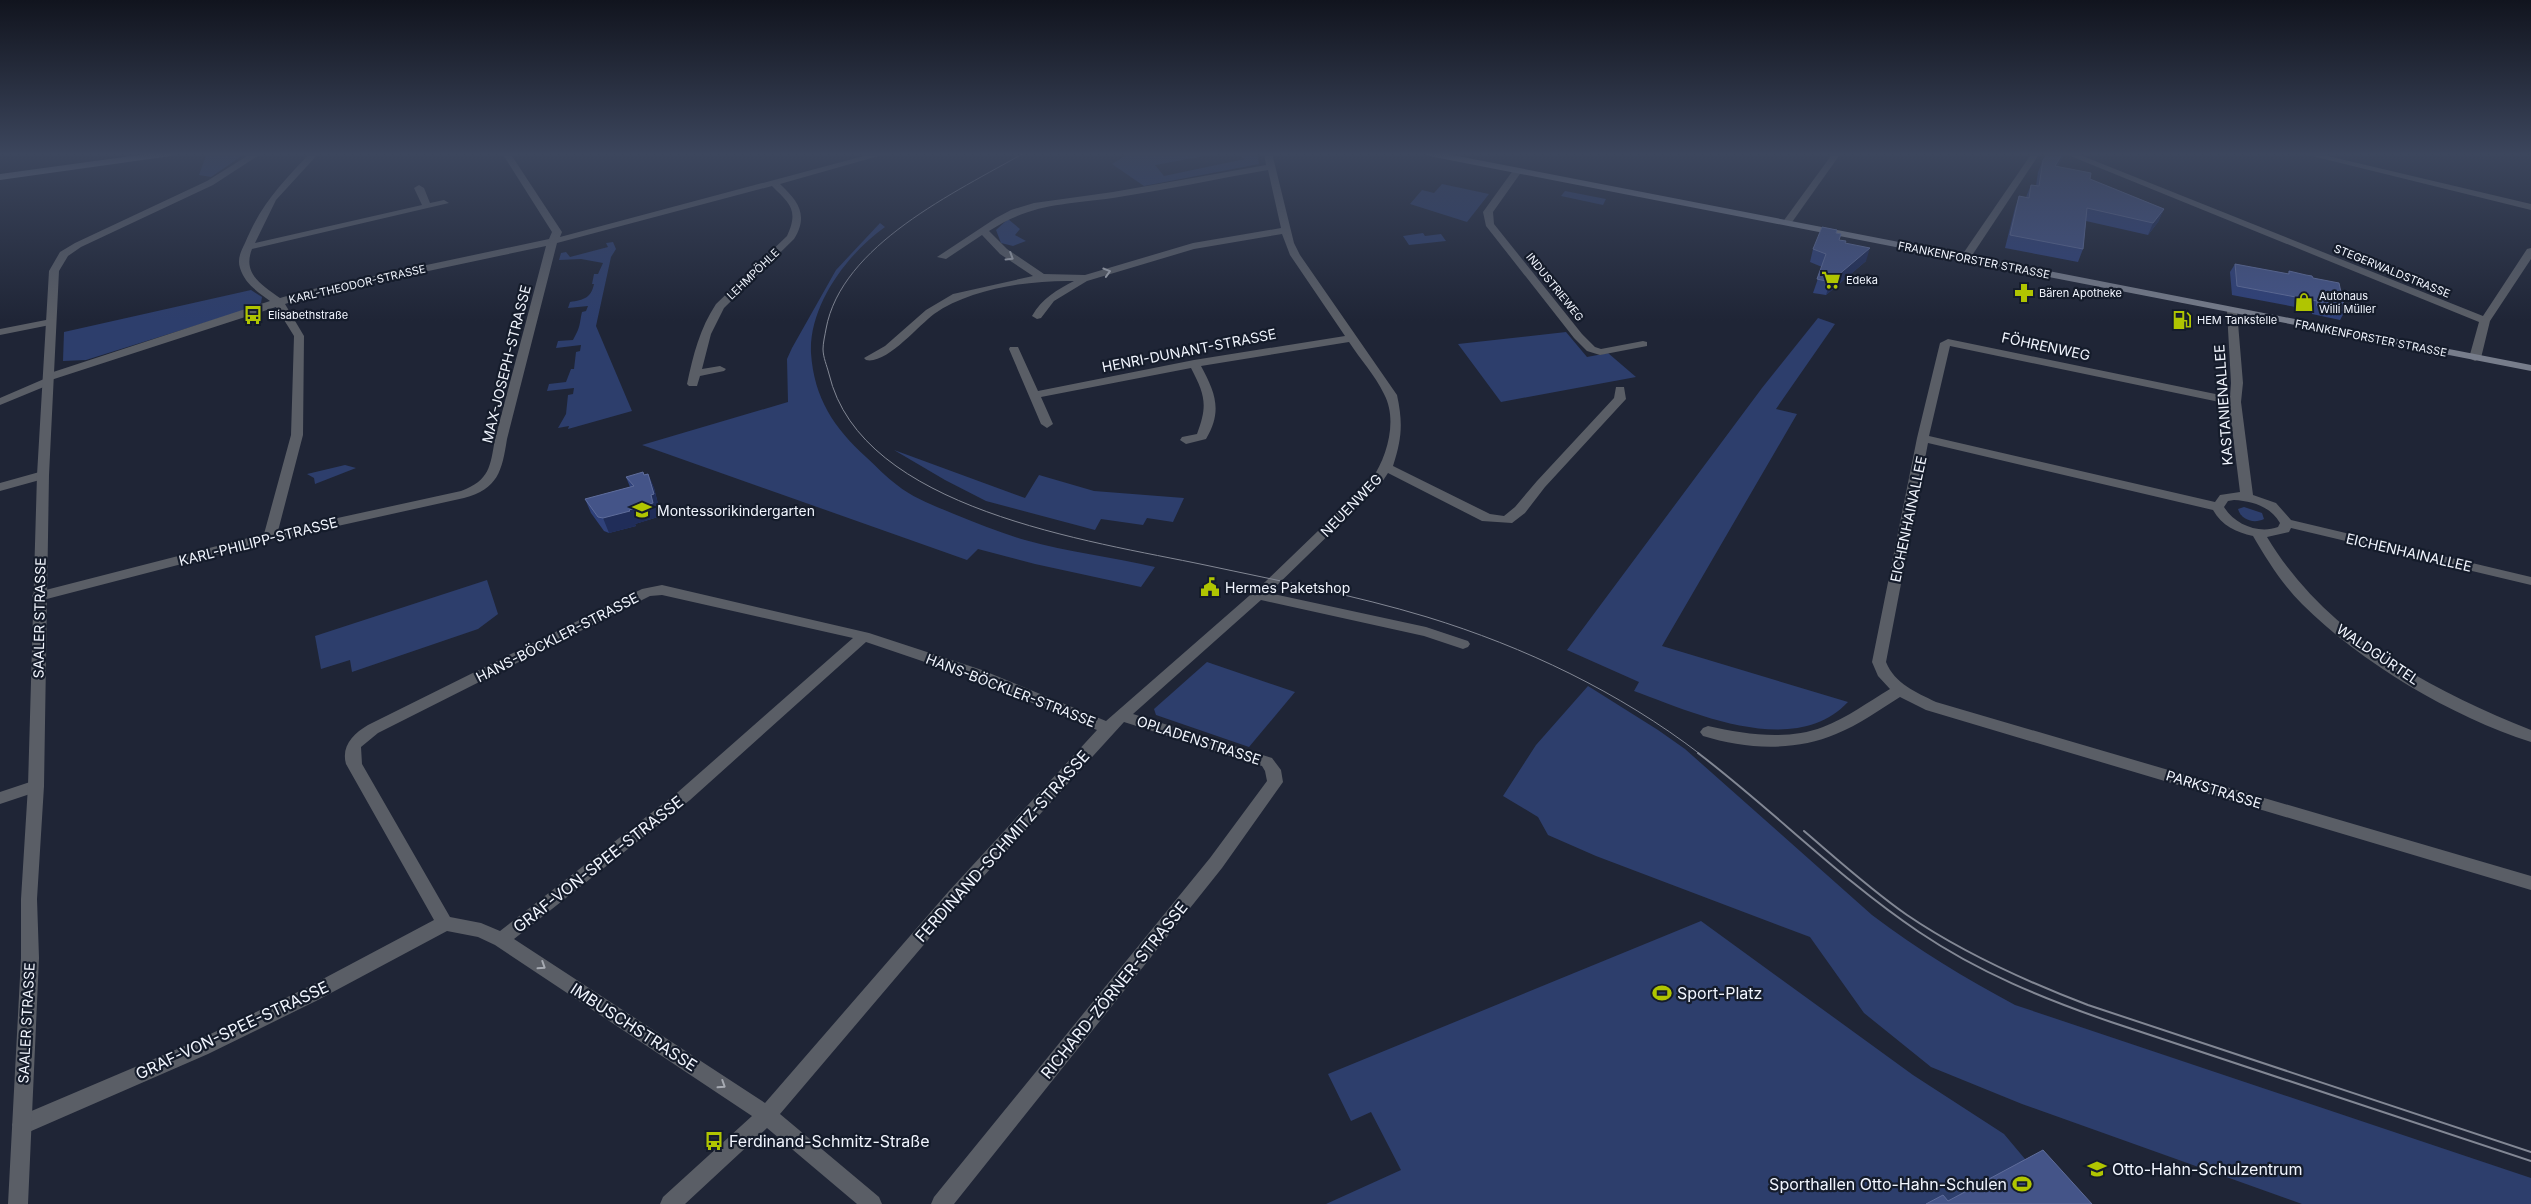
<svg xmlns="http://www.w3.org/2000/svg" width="2531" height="1204" font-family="Inter,sans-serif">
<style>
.green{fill:#2d3e6c}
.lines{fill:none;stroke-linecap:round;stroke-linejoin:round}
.minor{fill:#5a5e66;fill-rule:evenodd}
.tertiary{fill:#5a5e66;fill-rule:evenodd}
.secondary{fill:#777d8b;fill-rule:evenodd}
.tram-far1{stroke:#828794;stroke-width:1}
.tram{stroke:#828794;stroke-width:2}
.wall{fill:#2f417a}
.shaded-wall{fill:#202d59}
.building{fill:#445488;stroke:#5f6d9b}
.oneway{stroke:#a6aab2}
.labels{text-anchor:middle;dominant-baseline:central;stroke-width:4.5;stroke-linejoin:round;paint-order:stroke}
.far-street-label{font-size:11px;fill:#f1f5fe;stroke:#151c2b}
.far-poi-label{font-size:11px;fill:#f1f5fe;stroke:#151c2b;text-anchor:start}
.street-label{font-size:14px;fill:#f1f5fe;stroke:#151c2b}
.poi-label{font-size:14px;fill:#f1f5fe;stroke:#151c2b;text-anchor:start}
.near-street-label{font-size:16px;fill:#f1f5fe;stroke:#151c2b}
.near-poi-label{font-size:16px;fill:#f1f5fe;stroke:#151c2b;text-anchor:start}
</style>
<rect width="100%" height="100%" fill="#1f2536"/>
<g class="green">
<polygon points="207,153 246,153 211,177 199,175"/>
<polygon points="1129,153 1221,153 1155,165 1164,176 1245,159 1236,153 1257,153 1259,164 1144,186 1112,164"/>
<polygon points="1442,184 1489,194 1467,222 1410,204 1422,190 1434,193"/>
<polygon points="1565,191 1606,199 1603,205 1561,196"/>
<polygon points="1008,219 1020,229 1015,235 1026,241 1013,246 1001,243 996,230"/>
<path d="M880 223 885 227C847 254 809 305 811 353 814 398 834 428 866 457 876 466 886 477 897 485 913 498 935 506 954 514 978 524 1001 533 1025 540 1068 552 1112 557 1155 567L1141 587 1035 564 978 549 967 560 642 445 788 402 787 359 792 348 836 270Z"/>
<polygon points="1423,233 1425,236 1441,234 1446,241 1409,245 1403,236"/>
<path d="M613 242 616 249 611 257 596 326 632 411 568 429 569 426 558 428 566 414 568 395 573 394 574 388 547 391 549 384 566 382 571 369H574L576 352 580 351 581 345 556 348 558 341 573 340C581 326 579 325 582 312L586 311 588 306 568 308 570 302C584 300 591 298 594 284H592L594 274H598L603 263 581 259 559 260 561 253 566 252 570 257 608 247 606 243Z"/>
<polygon points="251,290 262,297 261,303 255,307 86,360 63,361 64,332"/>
<path d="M1818 318 1835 324 1776 409 1797 414 1662 646 1848 702C1794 759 1694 713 1634 691L1639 682 1567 650 1762 388Z"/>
<polygon points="1566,332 1587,357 1608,353 1636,377 1501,402 1458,344"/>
<polygon points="894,450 1025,498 1039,475 1094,491 1184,498 1173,522 1147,518 1143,525 1101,519 1095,530 986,501 945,480"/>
<polygon points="345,465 356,468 315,484 314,478 307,474"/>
<path d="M2244 507 2262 513 2264 519C2254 524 2241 520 2238 509Z"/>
<polygon points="487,580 498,614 478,629 352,672 350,660 321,669 315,636"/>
<polygon points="1207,662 1295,692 1249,747 1156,715 1154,709"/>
<path d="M1588 686 1658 730 1685 749 1872 915C1918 950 1965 978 2015 1005L2531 1178V1204H2302L2022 1104 1931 1067 1864 1013 1810 937 1596 856 1548 835 1538 817 1503 796 1536 745Z"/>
<polygon points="1701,921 1913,1075 2004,1134 2030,1165 1957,1204 1326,1204 1401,1170 1371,1112 1351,1121 1328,1074"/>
</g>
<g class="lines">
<g class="minor">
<path d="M310 153H319L276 200 255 243 422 205 414 188 419 185 424 188 430 203 444 200 449 203 252 249C242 274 262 285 280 298L304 291 549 239 552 232 502 153H510L562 232 560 237 875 153H889L780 184C798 201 809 215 794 239L724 308 711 334 702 369 720 366 726 369 724 371 700 376 697 386H689L687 384C693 355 700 328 716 304L787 236C799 210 790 204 772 186L557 243 507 439C502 471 498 489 464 498L270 541 39 601 34 599 32 596 34 593 264 534 291 435 294 336 276 307 51 380V384L0 405V398L44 379V375L270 301C258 292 245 284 240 268 237 259 241 251 245 243 261 204 282 183 310 153ZM546 246 495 439C490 467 490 480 461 491L278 531 303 435 304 336 285 304 306 297Z"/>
<path d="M1264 153H1272L1294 243 1300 255 1397 395C1403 423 1402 438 1393 466L1490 514 1504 516 1515 507 1537 481 1614 398 1616 387H1624L1626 399 1545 487 1525 513 1512 523 1482 521 1388 473 1380 485 1269 593 1426 627 1468 641 1470 644 1468 647 1463 649 1424 636 1261 600 1133 714 1272 758 1281 770 1283 782 1222 868 954 1204H931L934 1197 1210 858 1267 781 1265 771 1262 766 1124 722 961 901 780 1114 879 1197 882 1204H857L767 1128 685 1204H660L663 1197 752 1116 495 945 478 937 447 931 316 1001 208 1054 29 1132 22 1134 15 1132 12 1125 15 1118 194 1042 304 989 434 920 346 764C341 746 353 734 368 725L642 589 662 585 869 633 982 670 1106 721 1265 582 1372 479C1387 457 1398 420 1384 394 1375 375 1360 359 1349 342L1201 366C1215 392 1223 411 1206 439L1186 444 1180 440 1182 437 1197 434C1208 405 1205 395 1191 368L1041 397 1053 424 1047 428 1041 424 1009 349 1010 347H1018L1038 391 1194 360 1345 336 1290 255 1282 234 1194 249 1087 281 1054 301 1041 318 1037 319 1032 316C1042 298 1057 290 1074 281 1031 280 971 288 934 314 919 325 886 365 866 360L864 358 885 346 926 310 953 294 1033 276 1000 254 982 235 946 259 937 257 996 218 1011 210 1034 203 1113 192 1266 165ZM1268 170 1281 228 1193 243 1085 275 1044 274 1007 249 989 231C1032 203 1064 205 1113 198 1165 190 1216 179 1268 170ZM662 595 853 638 678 792 500 931 481 923 450 917 362 764 361 747 378 733 650 596ZM866 642 972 678 1097 730 949 891 765 1103 514 939 690 800Z"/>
<polygon points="1833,153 1841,153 1790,225 1784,225 1782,223"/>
<polygon points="2032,153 2040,153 1969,260 1961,260 1960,258"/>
<polygon points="2063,153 2075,153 2483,316 2527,249 2531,248 2531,259 2490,321 2481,358 2475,361 2469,358 2479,322"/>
<polygon points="2300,153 2315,153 2531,204 2531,210"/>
<polygon points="1514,169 1522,171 1493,212 1494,224 1582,334 1595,347 1601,349 1643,341 1647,342 1647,346 1600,355 1587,351 1574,338 1486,226 1483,212"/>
<path d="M2232 308 2237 311 2243 383 2241 402 2253 495 2276 503 2291 520 2531 577V585L2291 528 2289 532 2267 537C2325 634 2429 689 2531 730V742C2452 717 2360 662 2302 604 2282 584 2267 560 2253 536 2236 532 2222 526 2213 510L1928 443 1886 662C1895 684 1916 692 1936 702L2531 876V890L1926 710 1900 697C1879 710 1859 725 1836 734 1794 752 1745 749 1703 736L1700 732 1703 728 1708 726C1745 734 1786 741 1823 727 1847 718 1868 702 1890 689L1878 676 1872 662 1917 438 1940 343 1948 339 2230 397 2231 383 2227 311ZM1950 346 2229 404 2240 492 2220 495 2215 502 1929 436ZM2234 500C2252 501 2270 506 2280 523L2278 527C2259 534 2235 525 2224 507L2228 501Z"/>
<polygon points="51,319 56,322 55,324 0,335 0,329"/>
<polygon points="43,471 49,475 47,478 0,491 0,483"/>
<polygon points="36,780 42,782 44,786 42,790 0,804 0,792"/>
</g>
<polygon class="tertiary" points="252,153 262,153 213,185 81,247 68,256 59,271 49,475 44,786 37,899 39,958 28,1204 8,1204 21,958 21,899 28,786 37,475 49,271 60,252 75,243 207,181"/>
<g class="secondary">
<polygon points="153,153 175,153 171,156 0,180 0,174"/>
<polygon points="1425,153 1442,153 2531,365 2531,371 1429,156"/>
</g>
<path class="tram-far1" d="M1024 153C956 192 841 245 826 329 825 335 823 343 823 349 823 357 827 366 829 374 861 510 1091 541 1205 565 1280 581 1354 595 1427 617 1525 647 1619 692 1700 754"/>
<g class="tram">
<path d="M1698 753C1773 810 1840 879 1919 932 1978 972 2044 999 2111 1022L2531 1161"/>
<path d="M1804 831C1838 860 1871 890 1907 915 1963 953 2025 981 2088 1005L2531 1152"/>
</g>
</g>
<g class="wall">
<polygon points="2048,153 2064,153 2061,160 2058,166 2164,209 2158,222 2148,235 2086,221 2083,249 2078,262 2005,248 2015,208 2019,196 2026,197 2031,185 2036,186 2038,172 2043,160"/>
<polygon points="1836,233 1841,234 1839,240 1845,244 1866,261 1826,295 1813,293 1822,267 1810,262 1813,249"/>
<polygon points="2235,264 2288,274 2289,271 2313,278 2345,311 2340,320 2312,314 2312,310 2232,295 2230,272"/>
<polygon points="648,474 654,488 659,508 656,509 658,517 635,524 636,526 609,533 604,531 591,513 585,499 630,487 626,477"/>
</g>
<g class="shaded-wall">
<polygon points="2063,153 2064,153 2061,160 2050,178 2055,166"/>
<polygon points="2164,209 2158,222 2148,235 2153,223"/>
<polygon points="1870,248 1866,261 1826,295 1830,282"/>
<polygon points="648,474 654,488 659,508 656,509 658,517 635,524 636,526 609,533 603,518 629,510 651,495"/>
</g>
<g class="building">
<polygon points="2048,153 2063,153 2055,166 2091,173 2090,179 2164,209 2153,223 2087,208 2083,249 2010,235 2019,196 2029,198 2031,185 2039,186 2043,160"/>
<polygon points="1822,227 1837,230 1836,233 1841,234 1839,240 1846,241 1845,243 1870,248 1830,282 1817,279 1826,254 1813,249"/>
<polygon points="2235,264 2289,274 2289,271 2306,275 2312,276 2313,278 2339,283 2345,311 2317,306 2317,301 2237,286"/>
<polygon points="643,472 644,475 648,474 654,494 651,495 653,503 629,510 630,511 603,518 598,517 585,499 634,486 626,477"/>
<polygon points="2043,1150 2092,1204 1926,1204 1943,1195 1948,1201"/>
</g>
<defs><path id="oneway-chevron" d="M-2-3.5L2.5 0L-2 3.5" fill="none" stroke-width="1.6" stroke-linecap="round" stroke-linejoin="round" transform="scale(1.25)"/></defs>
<g class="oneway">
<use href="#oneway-chevron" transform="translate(1010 257) rotate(32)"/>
<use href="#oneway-chevron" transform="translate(1107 272) rotate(-17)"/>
<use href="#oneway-chevron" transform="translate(542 966) rotate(33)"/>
<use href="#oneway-chevron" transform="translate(722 1085) rotate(33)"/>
</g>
<linearGradient id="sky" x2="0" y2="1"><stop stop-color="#11141e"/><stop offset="0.48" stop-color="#3c465d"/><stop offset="1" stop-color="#3c465d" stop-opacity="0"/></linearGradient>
<rect width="2531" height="321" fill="url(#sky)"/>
<defs>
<g id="supermarket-bare" transform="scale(1.5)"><path d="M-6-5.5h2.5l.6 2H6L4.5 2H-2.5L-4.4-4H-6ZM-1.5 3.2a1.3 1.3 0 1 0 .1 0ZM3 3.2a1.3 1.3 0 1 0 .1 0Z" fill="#b0c501" stroke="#151c2b" stroke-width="2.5" paint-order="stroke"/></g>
<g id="pharmacy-bare" transform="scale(1.5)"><path d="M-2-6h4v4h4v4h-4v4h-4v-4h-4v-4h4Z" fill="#b0c501" stroke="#151c2b" stroke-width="2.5" paint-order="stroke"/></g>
<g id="shop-bare" transform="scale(1.5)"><path d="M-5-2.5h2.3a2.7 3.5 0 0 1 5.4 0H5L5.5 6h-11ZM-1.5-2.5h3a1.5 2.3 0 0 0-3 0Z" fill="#b0c501" stroke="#151c2b" stroke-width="2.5" paint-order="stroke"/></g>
<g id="bus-bare" transform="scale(1.5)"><path d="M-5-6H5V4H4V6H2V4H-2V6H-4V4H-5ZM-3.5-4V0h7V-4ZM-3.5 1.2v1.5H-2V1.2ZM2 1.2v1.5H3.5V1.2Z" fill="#b0c501" stroke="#151c2b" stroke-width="2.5" paint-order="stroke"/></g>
<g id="fuel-bare" transform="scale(1.5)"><path d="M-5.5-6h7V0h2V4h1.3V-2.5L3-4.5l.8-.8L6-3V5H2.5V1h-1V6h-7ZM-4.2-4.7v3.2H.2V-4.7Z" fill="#b0c501" stroke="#151c2b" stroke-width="2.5" paint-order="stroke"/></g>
<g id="school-bare" transform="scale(1.5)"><path d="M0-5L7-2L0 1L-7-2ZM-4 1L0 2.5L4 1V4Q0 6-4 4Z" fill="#b0c501" stroke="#151c2b" stroke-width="2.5" paint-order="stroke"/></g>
<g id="civic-bare" transform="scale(1.5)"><path d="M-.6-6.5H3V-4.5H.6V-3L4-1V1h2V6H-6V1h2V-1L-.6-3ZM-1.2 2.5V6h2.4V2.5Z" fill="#b0c501" stroke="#151c2b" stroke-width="2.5" paint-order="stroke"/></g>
<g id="stadium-bare" transform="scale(1.5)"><path d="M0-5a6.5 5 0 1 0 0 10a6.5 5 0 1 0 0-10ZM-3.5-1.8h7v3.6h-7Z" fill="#b0c501" stroke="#151c2b" stroke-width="2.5" paint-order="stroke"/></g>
</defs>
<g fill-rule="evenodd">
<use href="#supermarket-bare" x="1831" y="280"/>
<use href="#pharmacy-bare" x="2024" y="293"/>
<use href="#shop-bare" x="2304" y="302"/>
<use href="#bus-bare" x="253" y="315"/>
<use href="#fuel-bare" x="2182" y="320"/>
<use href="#school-bare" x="642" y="510"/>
<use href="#civic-bare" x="1210" y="587"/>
<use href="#stadium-bare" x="1662" y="993"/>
<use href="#bus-bare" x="714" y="1141"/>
<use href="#school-bare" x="2097" y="1169"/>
<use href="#stadium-bare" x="2022" y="1184"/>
</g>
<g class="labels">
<g class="far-street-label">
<text transform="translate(1974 260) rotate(11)">FRANKENFORSTER STRASSE</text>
<text transform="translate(2392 271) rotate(22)">STEGERWALDSTRASSE</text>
<text transform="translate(753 274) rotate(-44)">LEHMPÖHLE</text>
<text transform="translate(357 284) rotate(-13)">KARL-THEODOR-STRASSE</text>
<text transform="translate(1555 287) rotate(51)">INDUSTRIEWEG</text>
<text transform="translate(2371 338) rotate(11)">FRANKENFORSTER STRASSE</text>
</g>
<g class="far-poi-label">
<text x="1846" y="280">Edeka</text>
<text x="2039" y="293">Bären Apotheke</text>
<text x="2319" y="296">Autohaus<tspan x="2319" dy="13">Willi Müller</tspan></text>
<text x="268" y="315">Elisabethstraße</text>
<text x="2197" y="320">HEM Tankstelle</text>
</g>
<g class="street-label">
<text transform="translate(2046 346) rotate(12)">FÖHRENWEG</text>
<text transform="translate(1189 350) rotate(-11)">HENRI-DUNANT-STRASSE</text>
<text transform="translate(506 364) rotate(-76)">MAX-JOSEPH-STRASSE</text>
<text transform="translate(2223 405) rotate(-94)">KASTANIENALLEE</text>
<text transform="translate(1351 505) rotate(-46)">NEUENWEG</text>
<text transform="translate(1908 519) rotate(-78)">EICHENHAINALLEE</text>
<text transform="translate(258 541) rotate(-14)">KARL-PHILIPP-STRASSE</text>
<text transform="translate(2409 552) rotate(13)">EICHENHAINALLEE</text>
<text transform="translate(39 618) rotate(-89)">SAALER STRASSE</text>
<text transform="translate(557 637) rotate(-27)">HANS-BÖCKLER-STRASSE</text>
<text transform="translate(2378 654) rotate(34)">WALDGÜRTEL</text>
<text transform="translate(1011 690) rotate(21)">HANS-BÖCKLER-STRASSE</text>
<text transform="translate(1199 740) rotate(18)">OPLADENSTRASSE</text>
<text transform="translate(2214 789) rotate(17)">PARKSTRASSE</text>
<text transform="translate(26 1023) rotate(-87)">SAALER STRASSE</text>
</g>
<g class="poi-label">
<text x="657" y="510">Montessorikindergarten</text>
<text x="1225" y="587">Hermes Paketshop</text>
</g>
<g class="near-street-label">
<text transform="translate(1002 846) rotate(-48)">FERDINAND-SCHMITZ-STRASSE</text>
<text transform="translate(598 864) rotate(-38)">GRAF-VON-SPEE-STRASSE</text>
<text transform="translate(1114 990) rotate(-51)">RICHARD-ZÖRNER-STRASSE</text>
<text transform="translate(634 1027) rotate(33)">IMBUSCHSTRASSE</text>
<text transform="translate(232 1030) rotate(-25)">GRAF-VON-SPEE-STRASSE</text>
</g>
<g class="near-poi-label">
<text x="1677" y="993">Sport-Platz</text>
<text x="729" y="1141">Ferdinand-Schmitz-Straße</text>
<text x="2112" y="1169">Otto-Hahn-Schulzentrum</text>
<text x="2007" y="1184" text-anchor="end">Sporthallen Otto-Hahn-Schulen</text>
</g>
</g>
</svg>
